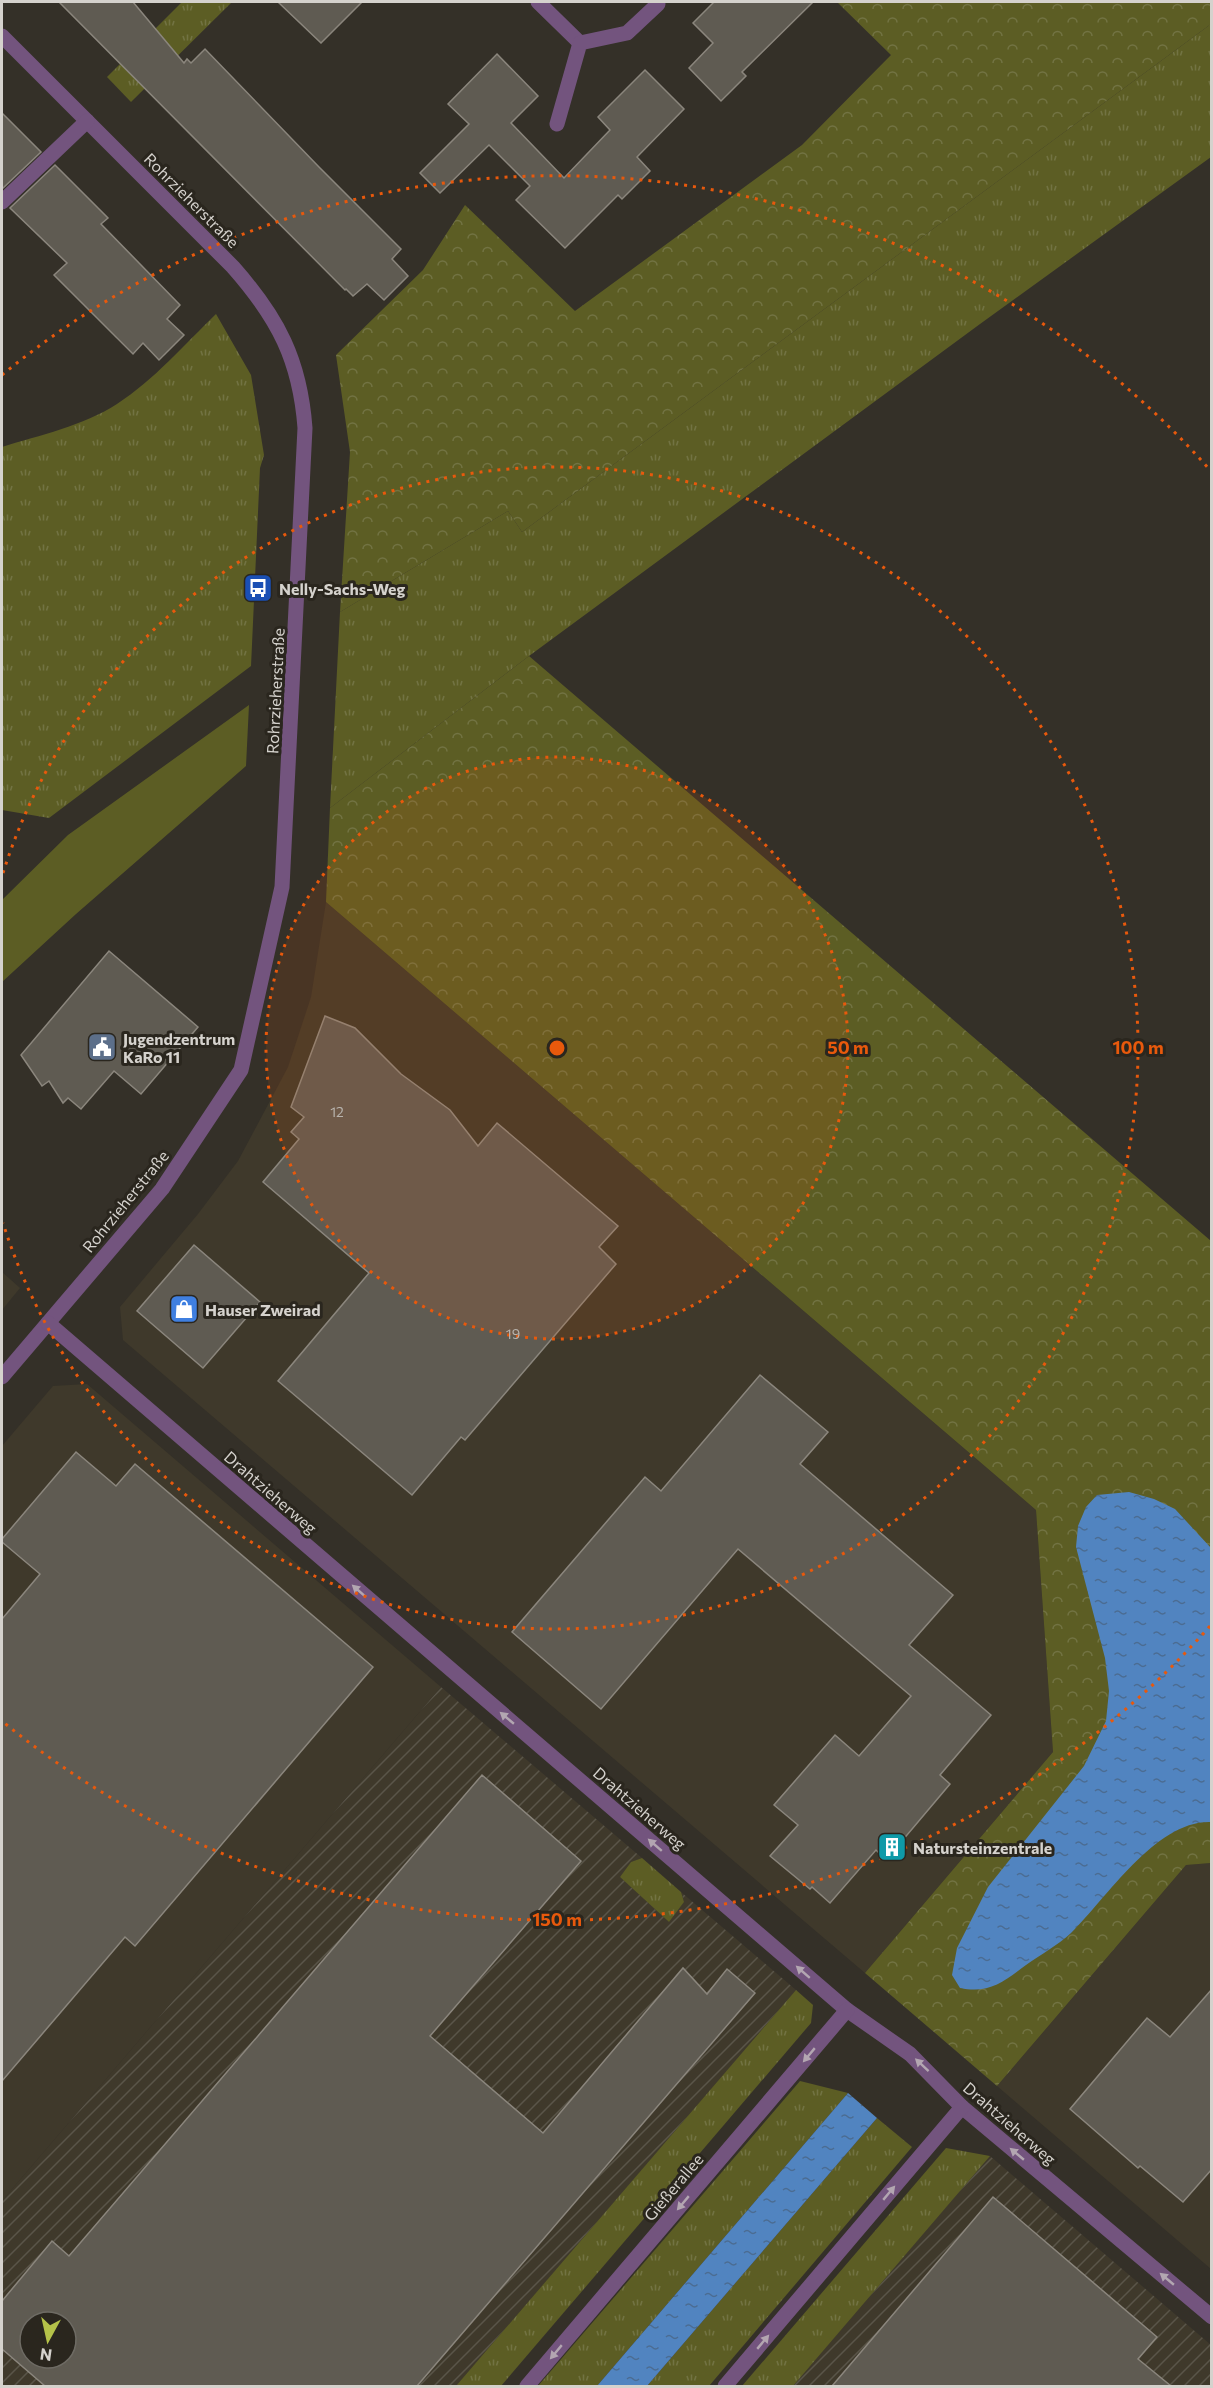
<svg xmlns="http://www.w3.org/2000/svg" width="1213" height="2388" font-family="Commissioner,sans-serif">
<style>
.built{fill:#3f392b}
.industrial{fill:url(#industrial-furrows);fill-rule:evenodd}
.grass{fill:url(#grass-tufts)}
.forest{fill:url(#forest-crowns)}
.garden{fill:#5c5d24}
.water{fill:url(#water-ripples)}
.building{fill:#5f5b52;stroke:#8b867d;stroke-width:1.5;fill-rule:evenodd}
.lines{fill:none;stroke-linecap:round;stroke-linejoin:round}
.street{stroke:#73547e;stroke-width:15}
.oneway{fill:#b3a6b1}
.ring{fill:none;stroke:#e8590c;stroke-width:3;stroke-dasharray:3 6}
.labels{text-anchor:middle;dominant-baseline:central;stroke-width:6;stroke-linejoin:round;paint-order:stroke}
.number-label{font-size:14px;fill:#b8b4ae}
.street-label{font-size:16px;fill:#d5d2cd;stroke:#2a261e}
.poi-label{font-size:16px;font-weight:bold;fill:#d5d2cd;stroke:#2a261e;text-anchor:start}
.centre{fill:#e8590c;stroke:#2a261e;stroke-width:3}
.ring-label{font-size:18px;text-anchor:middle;font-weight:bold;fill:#e8590c;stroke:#2a261e;stroke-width:6;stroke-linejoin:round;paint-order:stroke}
</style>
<defs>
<pattern id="industrial-furrows" width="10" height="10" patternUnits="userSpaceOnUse" patternTransform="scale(1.5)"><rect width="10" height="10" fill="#3f392b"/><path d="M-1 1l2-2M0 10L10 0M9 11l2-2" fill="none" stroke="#5a5549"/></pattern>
<pattern id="grass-tufts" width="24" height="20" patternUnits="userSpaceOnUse" patternTransform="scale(1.5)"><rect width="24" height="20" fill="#5c5d24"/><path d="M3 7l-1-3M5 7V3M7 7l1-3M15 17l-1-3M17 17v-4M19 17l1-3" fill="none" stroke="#727343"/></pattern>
<pattern id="forest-crowns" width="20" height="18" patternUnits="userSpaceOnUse" patternTransform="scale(1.5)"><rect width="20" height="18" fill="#5c5d24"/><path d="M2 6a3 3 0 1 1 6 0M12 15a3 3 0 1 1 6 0" fill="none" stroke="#727343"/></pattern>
<pattern id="water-ripples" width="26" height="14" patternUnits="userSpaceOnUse" patternTransform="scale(1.5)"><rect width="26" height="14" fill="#5184c0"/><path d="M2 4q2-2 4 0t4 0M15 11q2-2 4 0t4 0" fill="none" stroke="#4b6c92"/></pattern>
</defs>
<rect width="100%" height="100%" fill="#343028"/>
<g class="built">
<polygon points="326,902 1036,1510 1053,1752 865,1973 123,1340 120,1307 198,1214 238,1161 288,1067 311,997"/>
<polygon points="2,1272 20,1288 2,1310"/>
<polygon points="87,1384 441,1687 2,2201 2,1446 53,1386"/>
<polygon points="1211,1863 1211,2269 997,2086 1186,1865"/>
</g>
<g class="industrial">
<path d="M441 1687 642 1858 631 1862 620 1877 669 1922 684 1902 681 1892 796 1990 456 2386H2V2201ZM30 2322H66V2358H30Z"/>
<polygon points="990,2156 1211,2345 1211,2386 793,2386"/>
</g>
<g class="grass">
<polygon points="182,2 232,2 131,102 107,77"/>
<polygon points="1211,24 1211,157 980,324 529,656 330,808 340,612 508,511 522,532"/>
<path d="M216 314 251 375 264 455 260 468 251 666 49 818 2 810V447C40 435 83 426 117 404 154 380 185 344 216 314Z"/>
<polygon points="642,1858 681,1892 684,1902 669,1922 620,1877 631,1862"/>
<polygon points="796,1990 813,2005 811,2023 501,2386 456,2386"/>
<polygon points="800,2081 848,2093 597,2386 538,2386"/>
<polygon points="877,2118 912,2147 709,2386 647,2386"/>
<polygon points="946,2148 990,2156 793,2386 742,2386"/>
</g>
<g class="forest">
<polygon points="837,2 1211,2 1211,24 522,532 508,511 340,612 350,452 336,355 423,270 465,205 575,311 802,145 891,55"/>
<polygon points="529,656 1211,1241 1211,1863 1186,1865 997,2086 865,1973 1053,1752 1036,1510 326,902 330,808"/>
</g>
<polygon class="garden" points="249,705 246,766 76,914 2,982 2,900 68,835"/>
<g class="water">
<path d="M1129 1492 1154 1499 1175 1509 1211 1548V1822C1156 1820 1107 1898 1071 1933 1058 1945 1040 1955 1026 1965 1003 1982 989 1994 960 1988L952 1975 957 1948 988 1887 1084 1766 1106 1721 1109 1691 1105 1658 1076 1547 1078 1526 1086 1507 1097 1495Z"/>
<polygon points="848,2093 877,2118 647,2386 597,2386"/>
</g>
<g class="building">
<polygon points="59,2 133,2 184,63 187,59 191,63 205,49 319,167 401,249 392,259 408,276 384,300 367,284 353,296 346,289 345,290"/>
<polygon points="278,2 362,2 321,43"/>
<polygon points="714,2 813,2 742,72 746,76 721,101 689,68 713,43 693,23"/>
<polygon points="497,54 538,96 511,123 564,178 610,130 598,117 645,70 684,109 637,157 650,171 622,199 618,195 565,248 516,200 530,186 489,145 440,193 420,173 469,124 448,104"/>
<polygon points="2,113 41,152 2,189"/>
<polygon points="55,165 108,218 101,224 180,305 167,319 184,335 159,360 143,343 133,354 54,275 67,263 10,208"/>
<polygon points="109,951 198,1027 141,1094 114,1071 81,1109 68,1098 63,1103 49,1081 42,1086 21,1055"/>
<polygon points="325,1016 355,1028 401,1074 450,1110 478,1146 497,1123 618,1226 599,1247 616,1264 465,1440 461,1437 412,1495 278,1381 369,1273 263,1182 299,1139 291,1132 304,1117 291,1107"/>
<polygon points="194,1245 260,1302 203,1368 137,1311"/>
<polygon points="760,1375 828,1432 800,1464 953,1595 909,1645 991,1715 940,1775 950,1784 886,1860 876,1850 830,1903 812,1887 810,1889 770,1856 798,1825 774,1805 835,1735 859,1756 911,1696 738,1549 601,1709 512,1632 645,1477 661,1491"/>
<polygon points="76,1452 116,1486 135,1464 373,1667 135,1946 125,1937 2,2081 2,1619 40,1574 2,1542 2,1539"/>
<path d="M482 1775 581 1861 430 2036 543 2133 683 1968 707 1994 727 1969 755 1993 417 2386H45L2 2349V2301L52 2241 69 2256ZM30 2322H66V2358H30Z"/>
<polygon points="1212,1989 1212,2169 1183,2202 1140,2166 1138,2168 1070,2109 1147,2018 1170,2037"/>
<polygon points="993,2197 1157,2337 1138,2359 1171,2386 832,2386"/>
</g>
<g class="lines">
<g class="street">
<polyline points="538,2 580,43"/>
<path d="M2 36 233 267C278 318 300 360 305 428L282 887 241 1070 162 1189 2 1377"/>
<polyline points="557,124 580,43 627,33 658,4"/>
<polyline points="2,202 87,121"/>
<polyline points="48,1323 847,2010 910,2054 962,2107 1212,2317"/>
<polyline points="527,2386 847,2010"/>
<polyline points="725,2386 962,2107"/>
</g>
</g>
<defs><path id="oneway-solid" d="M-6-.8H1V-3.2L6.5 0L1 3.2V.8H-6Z" transform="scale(1.5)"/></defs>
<g class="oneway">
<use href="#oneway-solid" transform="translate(359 1591) rotate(-139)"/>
<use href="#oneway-solid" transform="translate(507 1718) rotate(-140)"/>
<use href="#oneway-solid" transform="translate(655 1845) rotate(-139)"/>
<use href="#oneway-solid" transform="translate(803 1972) rotate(-139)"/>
<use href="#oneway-solid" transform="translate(809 2055) rotate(130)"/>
<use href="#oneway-solid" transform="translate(922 2065) rotate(-137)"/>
<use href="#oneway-solid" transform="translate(1017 2154) rotate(-140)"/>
<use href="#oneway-solid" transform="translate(889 2193) rotate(-50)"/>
<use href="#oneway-solid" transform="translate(683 2203) rotate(130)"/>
<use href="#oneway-solid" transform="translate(1167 2279) rotate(-140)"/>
<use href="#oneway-solid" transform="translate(763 2342) rotate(-50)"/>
<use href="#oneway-solid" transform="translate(556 2352) rotate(130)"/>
</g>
<circle cx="557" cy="1048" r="291" fill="#e8590c" fill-opacity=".12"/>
<g class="ring">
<circle cx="557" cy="1048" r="291"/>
<path d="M3 873A581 581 0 1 1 3 1223"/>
<path d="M1210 1626A872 872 0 0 1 2 1721M2 375A872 872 0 0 1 1210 470"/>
</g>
<defs>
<g id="bus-square" transform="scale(1.5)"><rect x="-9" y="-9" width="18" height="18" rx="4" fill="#1a4fb4" stroke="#2a261e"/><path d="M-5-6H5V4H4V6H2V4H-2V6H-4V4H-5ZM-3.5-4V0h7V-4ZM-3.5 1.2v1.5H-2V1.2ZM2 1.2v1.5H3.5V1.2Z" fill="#fff"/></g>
<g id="civic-square" transform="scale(1.5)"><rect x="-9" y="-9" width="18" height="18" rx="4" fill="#5c6f8a" stroke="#2a261e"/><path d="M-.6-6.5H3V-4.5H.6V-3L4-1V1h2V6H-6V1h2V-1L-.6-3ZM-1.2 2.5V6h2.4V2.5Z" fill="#fff"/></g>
<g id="shop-square" transform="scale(1.5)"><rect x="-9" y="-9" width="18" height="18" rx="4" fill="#3f7fe0" stroke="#2a261e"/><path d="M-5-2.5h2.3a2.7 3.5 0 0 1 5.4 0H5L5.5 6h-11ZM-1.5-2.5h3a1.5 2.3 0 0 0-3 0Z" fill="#fff"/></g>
<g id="building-square" transform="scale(1.5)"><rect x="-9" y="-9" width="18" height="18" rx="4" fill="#0f9aa8" stroke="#2a261e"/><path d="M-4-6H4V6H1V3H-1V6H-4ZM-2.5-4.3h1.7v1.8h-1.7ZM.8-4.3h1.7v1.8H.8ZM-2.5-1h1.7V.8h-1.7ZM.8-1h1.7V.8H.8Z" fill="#fff"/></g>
</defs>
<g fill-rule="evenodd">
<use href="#bus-square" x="258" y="588"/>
<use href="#civic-square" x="102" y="1047"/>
<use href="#shop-square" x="184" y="1309"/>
<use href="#building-square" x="892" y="1847"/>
</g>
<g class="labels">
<g class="number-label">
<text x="337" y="1111">12</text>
<text x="513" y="1333">19</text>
</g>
<g class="street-label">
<text transform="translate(192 200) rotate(45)">Rohrzieherstraße</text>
<text transform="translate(275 691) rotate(-87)">Rohrzieherstraße</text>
<text transform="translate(125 1201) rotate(-51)">Rohrzieherstraße</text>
<text transform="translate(271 1492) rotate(41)">Drahtzieherweg</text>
<text transform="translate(640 1808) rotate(41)">Drahtzieherweg</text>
<text transform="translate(1010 2123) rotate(41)">Drahtzieherweg</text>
<text transform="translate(673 2187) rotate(-50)">Gießerallee</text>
</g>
<g class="poi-label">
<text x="279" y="588">Nelly-Sachs-Weg</text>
<text x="123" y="1038">Jugendzentrum<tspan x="123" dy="18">KaRo 11</tspan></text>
<text x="205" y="1309">Hauser Zweirad</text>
<text x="913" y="1847">Natursteinzentrale</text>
</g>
</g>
<circle cx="557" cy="1048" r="9" class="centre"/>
<g class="ring-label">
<text x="848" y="1054">50 m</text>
<text x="1138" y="1054">100 m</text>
<text x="557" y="1926">150 m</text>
</g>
<rect width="1213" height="2388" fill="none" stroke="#d5d2cd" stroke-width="6"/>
<g transform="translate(48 2340) rotate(188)"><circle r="28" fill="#2a261e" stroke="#6e6b64" stroke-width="1.5"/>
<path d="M0-4.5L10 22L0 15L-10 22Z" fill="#b5c249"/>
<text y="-9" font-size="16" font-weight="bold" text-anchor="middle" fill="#d5d2cd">N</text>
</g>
</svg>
